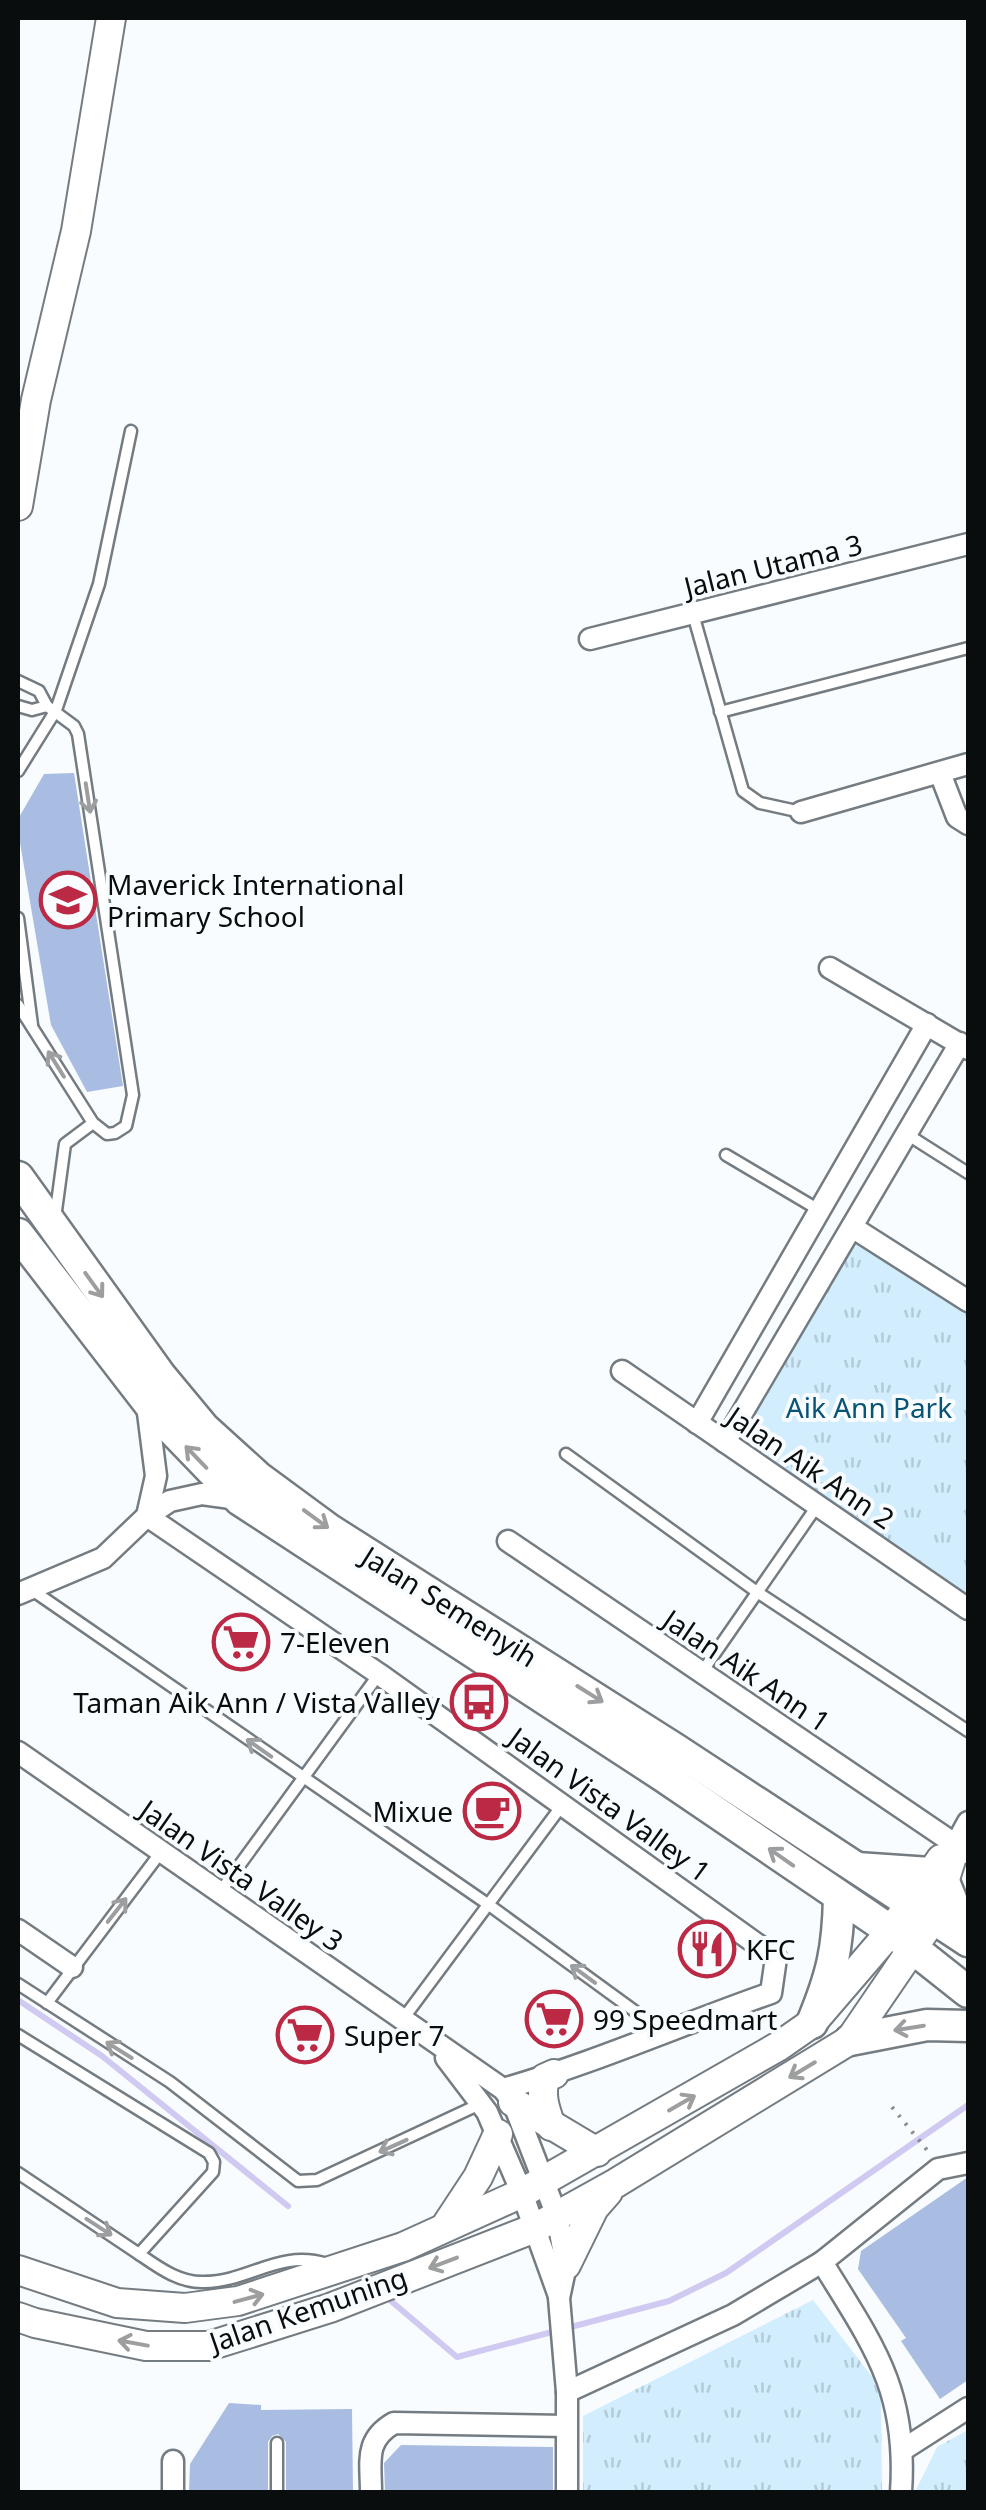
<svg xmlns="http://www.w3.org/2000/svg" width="986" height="2510" font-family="'Noto Sans',sans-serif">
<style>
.grass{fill:url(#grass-tufts)}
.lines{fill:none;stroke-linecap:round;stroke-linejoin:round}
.stream{stroke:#d0caf3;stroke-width:6}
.building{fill:#a9bce1}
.lane-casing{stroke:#747c82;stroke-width:15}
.street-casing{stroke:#747c82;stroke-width:25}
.secondary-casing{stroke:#747c82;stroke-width:32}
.primary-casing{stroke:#747c82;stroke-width:35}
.path{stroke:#888c8d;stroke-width:4;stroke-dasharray:2.5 8;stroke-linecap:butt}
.lane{stroke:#fff;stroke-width:10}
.street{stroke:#fff;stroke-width:20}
.secondary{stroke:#fff;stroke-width:28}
.primary{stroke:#fff;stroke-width:30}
.oneway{stroke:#9d9e9f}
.labels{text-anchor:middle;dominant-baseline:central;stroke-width:8;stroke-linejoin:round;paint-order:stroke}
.street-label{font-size:28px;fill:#0a0d0e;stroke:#f8fcfe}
.poi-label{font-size:28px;fill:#0a0d0e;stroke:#f8fcfe;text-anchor:start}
.park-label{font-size:28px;fill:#075475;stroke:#f8fcfe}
</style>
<defs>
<pattern id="grass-tufts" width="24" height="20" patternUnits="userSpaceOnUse" patternTransform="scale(2.5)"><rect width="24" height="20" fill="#d2edfd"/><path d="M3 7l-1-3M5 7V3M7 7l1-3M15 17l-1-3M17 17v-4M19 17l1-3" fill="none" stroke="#b3cad8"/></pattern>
</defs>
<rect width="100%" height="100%" fill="#f8fcfe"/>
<g class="grass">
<polygon points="854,1237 968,1314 968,1596 758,1453 750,1443 744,1424"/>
<polygon points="813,2300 873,2378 881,2401 882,2492 583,2492 583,2416"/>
<polygon points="968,2430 968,2492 915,2492 937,2447"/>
</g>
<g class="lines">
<g class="stream">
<polyline points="18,2000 102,2056 288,2206"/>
<polyline points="391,2301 457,2357 669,2301 726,2273 968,2105"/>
</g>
</g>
<g class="building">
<polygon points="74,773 123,1086 87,1092 51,1025 18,831 18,819 44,774"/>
<polygon points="968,2177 968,2380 940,2399 901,2341 906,2338 858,2269 861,2251"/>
<polygon points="229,2403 261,2405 261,2410 352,2409 353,2492 286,2492 286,2442 278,2434 272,2436 268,2442 268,2492 189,2492 190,2464"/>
<polygon points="401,2445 553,2447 553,2492 385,2492 384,2463"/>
</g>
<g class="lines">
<g class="lane-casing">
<g id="lane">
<polyline points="693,614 743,791 760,803 801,812"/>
<polyline points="18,681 39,691 47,706 74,726 78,734 133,1095 126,1126 115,1133 107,1134 93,1123 18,1005"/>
<polyline points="18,706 32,710 47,706"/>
<polyline points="720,712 968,648"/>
<polyline points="18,771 56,710 99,584 131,431"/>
<polyline points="18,918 32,1025"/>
<polyline points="905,1133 968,1173"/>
<polyline points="726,1155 819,1210"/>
<polyline points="55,1218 65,1144 93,1123"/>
<polyline points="566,1454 757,1592 968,1731"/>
<polyline points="32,1590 489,1905 662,2031"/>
<polyline points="702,1672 817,1506"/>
<polyline points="220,1892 379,1674"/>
<polyline points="18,1984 170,2082 298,2181 317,2180 480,2104"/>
<polyline points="47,2003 161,1852"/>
<polyline points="403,2019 563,1804"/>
<polyline points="18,2035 209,2153 214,2162 213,2172 139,2254 18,2173"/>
<path d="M139 2254C158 2267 179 2283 204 2282 249 2282 279 2249 327 2264"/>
<polyline points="277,2492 277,2443"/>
</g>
</g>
<g class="street-casing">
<g id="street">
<polyline points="590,639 968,544"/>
<polyline points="940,773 957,817 968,824"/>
<polyline points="801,812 968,764"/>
<polyline points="830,968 968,1049"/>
<polyline points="852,1227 968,1301"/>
<polyline points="622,1371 968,1609"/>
<polyline points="147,1405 156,1476 147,1516"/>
<polyline points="697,1423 927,1024"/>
<polyline points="725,1442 960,1043"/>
<path d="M147 1516 379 1674 776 1958 771 1993C682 2024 594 2063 503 2089"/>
<polyline points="508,1541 968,1853"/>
<polyline points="18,1594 103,1558 147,1516 170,1501 202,1494 238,1499"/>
<polyline points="18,1752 503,2089 513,2102 557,2216 566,2265 559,2298 567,2392 567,2492"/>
<polyline points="956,1844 968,1822"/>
<polyline points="18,1930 72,1967"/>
<polyline points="446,2058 487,2112 522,2193 559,2296"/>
<path d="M822 2262C873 2345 908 2390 901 2492"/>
<polyline points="567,2392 733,2315 822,2262 938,2169 968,2163"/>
<polyline points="904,2449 968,2408"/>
<polyline points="173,2461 173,2492"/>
<path d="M371 2492C371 2462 364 2440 394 2423L566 2426"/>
</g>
</g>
<g class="secondary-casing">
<g id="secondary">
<polyline points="18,506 36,400 76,231 111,18"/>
<polyline points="513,2102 597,2152"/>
<path d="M551 2126C545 2109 540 2096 545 2078L554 2074"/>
<polyline points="447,2224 478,2177 498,2134"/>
<polyline points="566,2265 594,2208 608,2192"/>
<polyline points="18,2270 117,2303 185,2308 238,2301 403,2247 522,2193 779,2046 812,2023 891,1931 941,1859"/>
<polyline points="18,2317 35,2323 146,2346 209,2346 330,2308 535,2228 616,2183 850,2040 932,1920 956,1844"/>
</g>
</g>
<g class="primary-casing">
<g id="primary">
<polyline points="18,1177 160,1375 204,1428 258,1477 330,1530 675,1749 968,1941"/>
<polyline points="18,1234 157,1414 240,1500 663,1776 891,1931 968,1992"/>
<polyline points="857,1868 930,1873"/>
<polyline points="943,1879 968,1941"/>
<path d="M812 2023C832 1975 838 1949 839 1897"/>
<polyline points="850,2040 927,2025 968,2026"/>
</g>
</g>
<polyline class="path" points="892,2107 927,2150"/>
<use href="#lane" class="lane"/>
<use href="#street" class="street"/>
<use href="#secondary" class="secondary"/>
<use href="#primary" class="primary"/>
</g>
<defs><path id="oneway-shaft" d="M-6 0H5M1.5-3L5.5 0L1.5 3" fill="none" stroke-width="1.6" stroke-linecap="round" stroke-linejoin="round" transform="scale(2.5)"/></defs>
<g class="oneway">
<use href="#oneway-shaft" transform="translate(88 798) rotate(81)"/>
<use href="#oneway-shaft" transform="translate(56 1064) rotate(-122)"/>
<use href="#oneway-shaft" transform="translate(94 1285) rotate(54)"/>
<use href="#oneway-shaft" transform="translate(196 1457) rotate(-134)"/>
<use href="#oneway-shaft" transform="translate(316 1519) rotate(36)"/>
<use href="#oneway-shaft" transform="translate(590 1694) rotate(32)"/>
<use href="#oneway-shaft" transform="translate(259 1748) rotate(-145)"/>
<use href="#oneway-shaft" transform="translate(781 1857) rotate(-145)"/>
<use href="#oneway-shaft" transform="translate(117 1910) rotate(-52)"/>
<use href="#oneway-shaft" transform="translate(583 1974) rotate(-144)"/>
<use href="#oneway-shaft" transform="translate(909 2028) rotate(171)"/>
<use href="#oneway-shaft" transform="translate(119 2050) rotate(-148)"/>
<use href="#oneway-shaft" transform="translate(802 2070) rotate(149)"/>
<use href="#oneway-shaft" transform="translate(682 2103) rotate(-30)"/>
<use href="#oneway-shaft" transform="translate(393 2146) rotate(156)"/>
<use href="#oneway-shaft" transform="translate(99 2227) rotate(33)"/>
<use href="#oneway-shaft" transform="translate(443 2263) rotate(159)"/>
<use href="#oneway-shaft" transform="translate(249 2298) rotate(-15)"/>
<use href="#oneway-shaft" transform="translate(133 2343) rotate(-170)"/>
</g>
<defs>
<g id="school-ring" transform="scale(2.875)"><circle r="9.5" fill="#f8fcfe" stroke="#bb2944" stroke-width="1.5"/><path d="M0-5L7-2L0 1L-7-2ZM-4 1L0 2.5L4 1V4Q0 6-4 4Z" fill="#bb2944"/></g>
<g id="supermarket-ring" transform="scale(2.875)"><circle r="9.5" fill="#f8fcfe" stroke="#bb2944" stroke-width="1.5"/><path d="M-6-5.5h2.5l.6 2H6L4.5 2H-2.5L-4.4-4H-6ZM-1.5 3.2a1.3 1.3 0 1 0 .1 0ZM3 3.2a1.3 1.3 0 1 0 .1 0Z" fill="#bb2944"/></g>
<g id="bus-ring" transform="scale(2.875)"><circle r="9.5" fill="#f8fcfe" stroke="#bb2944" stroke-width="1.5"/><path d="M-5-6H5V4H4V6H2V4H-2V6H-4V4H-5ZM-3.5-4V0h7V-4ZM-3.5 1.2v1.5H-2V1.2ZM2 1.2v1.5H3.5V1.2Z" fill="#bb2944"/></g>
<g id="cafe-ring" transform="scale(2.875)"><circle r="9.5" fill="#f8fcfe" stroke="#bb2944" stroke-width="1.5"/><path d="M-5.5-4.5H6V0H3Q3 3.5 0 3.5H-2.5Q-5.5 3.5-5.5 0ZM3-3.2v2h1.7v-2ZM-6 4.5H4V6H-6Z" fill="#bb2944"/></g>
<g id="restaurant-ring" transform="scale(2.875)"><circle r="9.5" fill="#f8fcfe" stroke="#bb2944" stroke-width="1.5"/><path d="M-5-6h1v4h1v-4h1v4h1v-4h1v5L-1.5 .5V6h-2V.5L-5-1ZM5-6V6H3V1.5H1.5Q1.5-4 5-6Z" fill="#bb2944"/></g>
</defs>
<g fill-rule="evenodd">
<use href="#school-ring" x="68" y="900"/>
<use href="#supermarket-ring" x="241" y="1642"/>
<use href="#bus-ring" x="479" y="1702"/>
<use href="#cafe-ring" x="492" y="1811"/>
<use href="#restaurant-ring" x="707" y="1949"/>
<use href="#supermarket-ring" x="554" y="2019"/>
<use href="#supermarket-ring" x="305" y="2035"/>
</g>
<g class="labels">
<g class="street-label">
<text transform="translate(773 565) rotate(-14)">Jalan Utama 3</text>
<text transform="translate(811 1467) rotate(34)">Jalan Aik Ann 2</text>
<text transform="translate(450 1606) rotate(32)">Jalan Semenyih</text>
<text transform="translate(747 1670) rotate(34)">Jalan Aik Ann 1</text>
<text transform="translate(610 1804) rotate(36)">Jalan Vista Valley 1</text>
<text transform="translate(242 1875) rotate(35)">Jalan Vista Valley 3</text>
<text transform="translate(308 2309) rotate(-19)">Jalan Kemuning</text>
</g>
<g class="poi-label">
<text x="107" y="884">Maverick International<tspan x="107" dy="32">Primary School</tspan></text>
<text x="280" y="1642">7-Eleven</text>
<text x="440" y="1702" text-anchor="end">Taman Aik Ann / Vista Valley</text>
<text x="453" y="1811" text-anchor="end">Mixue</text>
<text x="746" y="1949">KFC</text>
<text x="593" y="2019">99 Speedmart</text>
<text x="344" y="2035">Super 7</text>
</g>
<g class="park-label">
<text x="869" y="1407">Aik Ann Park</text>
</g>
</g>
<rect width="986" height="2510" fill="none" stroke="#0a0d0e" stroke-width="40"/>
</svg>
